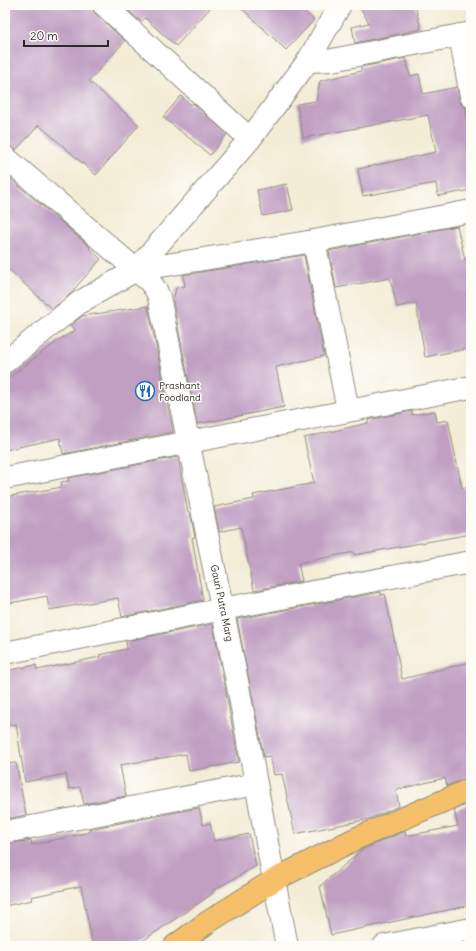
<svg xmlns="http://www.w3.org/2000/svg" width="476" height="951" font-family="Delius,sans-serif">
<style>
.building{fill:#c09fc3}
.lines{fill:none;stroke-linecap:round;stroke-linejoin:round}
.minor-casing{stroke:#8f8c80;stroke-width:24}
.major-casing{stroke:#8f8c80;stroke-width:24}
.minor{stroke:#fff;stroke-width:22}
.major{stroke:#f6c06b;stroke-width:22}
.labels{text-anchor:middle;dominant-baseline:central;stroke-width:3;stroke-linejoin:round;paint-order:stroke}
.poi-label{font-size:10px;fill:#2b2b2b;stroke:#fdfcf7;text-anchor:start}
.street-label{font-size:10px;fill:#2b2b2b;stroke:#fdfcf7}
</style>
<rect width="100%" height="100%" fill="#fdfcf7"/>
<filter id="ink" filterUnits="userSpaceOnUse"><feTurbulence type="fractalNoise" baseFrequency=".025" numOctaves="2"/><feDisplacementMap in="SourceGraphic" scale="8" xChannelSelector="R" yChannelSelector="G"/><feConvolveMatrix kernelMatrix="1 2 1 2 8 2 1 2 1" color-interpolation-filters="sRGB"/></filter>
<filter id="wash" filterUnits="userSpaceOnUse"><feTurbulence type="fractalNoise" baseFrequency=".012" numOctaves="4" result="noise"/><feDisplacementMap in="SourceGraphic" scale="16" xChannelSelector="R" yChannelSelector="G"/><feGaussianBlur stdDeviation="0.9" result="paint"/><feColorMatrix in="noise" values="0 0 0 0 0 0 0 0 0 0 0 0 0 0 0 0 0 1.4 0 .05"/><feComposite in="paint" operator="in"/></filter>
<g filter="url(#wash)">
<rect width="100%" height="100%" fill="#f3ecd6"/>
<g id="blocks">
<g class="building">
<polygon points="5,5 92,5 92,9 96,14 125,41 89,81 139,125 96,175 39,125 16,150 8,145 5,145"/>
<polygon points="122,5 213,5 176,46 145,18 141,22"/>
<polygon points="238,5 297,5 314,20 286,50"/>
<polygon points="359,5 415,5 421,29 355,43 352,27 369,23"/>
<polygon points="406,58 410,76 419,74 423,94 457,87 459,99 461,104 465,107 471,133 471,190 438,196 436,183 363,196 358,169 436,152 428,115 303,138 297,104 316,101 320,81 361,71 361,67"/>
<polygon points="181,96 191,105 193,103 227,134 210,155 163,117"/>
<polygon points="5,174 90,247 89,248 101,259 68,296 52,309 5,266"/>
<polygon points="287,184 293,210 263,216 257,190"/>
<polygon points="457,226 465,260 471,259 471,348 425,357 416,303 397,307 390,278 336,288 329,251"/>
<polygon points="304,255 324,356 276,367 284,407 197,424 173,301 176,288 185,286 183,275"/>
<polygon points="148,306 173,432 63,454 60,438 5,450 5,380 62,338 76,330 70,326 82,316"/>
<polygon points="412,411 412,415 435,411 437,422 448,420 462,488 471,487 471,534 354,555 354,552 298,563 302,581 254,590 241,527 219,532 214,507 254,499 253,495 314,483 304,438 368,423 368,420"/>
<polygon points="178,457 188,512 190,512 195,537 192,538 203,600 122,617 118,598 49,610 47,596 5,604 5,497 62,487 61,482 69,481 68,478"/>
<polygon points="381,592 381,595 385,594 402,679 471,662 471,777 466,778 447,786 445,778 396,790 399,806 369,819 295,834 282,774 274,775 270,756 264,757 237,619"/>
<polygon points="213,624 239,762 189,771 186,754 120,765 126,796 84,804 80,787 69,789 66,774 25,782 16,724 5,726 5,671 36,665 37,670 100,657 99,655 127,649 126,641"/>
<polygon points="16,763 26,815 5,819 5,764"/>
<polygon points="471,803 471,905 331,935 320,886 363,849 405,831 406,836 458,826 454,810"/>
<polygon points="199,808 203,825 210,823 214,841 249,834 256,866 212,891 212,894 141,942 121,946 93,946 81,886 31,897 32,900 5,906 5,844 31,840 32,845 90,832 89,829"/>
</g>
</g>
</g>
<g filter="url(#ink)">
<use href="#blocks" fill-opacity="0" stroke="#8f8c80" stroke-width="1"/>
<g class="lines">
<g class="minor-casing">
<g id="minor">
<polyline points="104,5 250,139"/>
<polyline points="460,35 471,96"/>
<polyline points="308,61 332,60 471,33"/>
<polyline points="5,157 150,282 156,290 159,297 238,686 274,880 287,946"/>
<polyline points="314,241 348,410"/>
<polyline points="136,270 314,241 471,211"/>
<polyline points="5,362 80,302 136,270 250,139 308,61 340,5"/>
<polyline points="5,478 471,387"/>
<polyline points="5,653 223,609 471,562"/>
<polyline points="5,832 256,784"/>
<polyline points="384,946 471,929"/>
</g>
</g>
<g class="major-casing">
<polyline id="major" points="175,946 205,924 274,880 355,839 471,789"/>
</g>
<use href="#minor" class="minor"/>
<use href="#major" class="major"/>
</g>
</g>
<defs>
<g id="restaurant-ring" transform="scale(1)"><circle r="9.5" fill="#fdfcf7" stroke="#1f6fb2" stroke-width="1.5"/><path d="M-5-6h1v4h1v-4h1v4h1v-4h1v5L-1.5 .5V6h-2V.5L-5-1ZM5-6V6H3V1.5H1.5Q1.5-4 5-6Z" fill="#1f6fb2"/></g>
</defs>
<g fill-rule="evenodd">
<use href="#restaurant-ring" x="145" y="391"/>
</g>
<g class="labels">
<g class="poi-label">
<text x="159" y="385">Prashant<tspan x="159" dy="12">Foodland</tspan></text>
</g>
<g class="street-label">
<text transform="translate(222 603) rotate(78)">Gauri Putra Marg</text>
</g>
</g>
<rect width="476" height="951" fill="none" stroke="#fdfcf7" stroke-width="20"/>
<path d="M24 40v6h84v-6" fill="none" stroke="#2b2b2b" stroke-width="2"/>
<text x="30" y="40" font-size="12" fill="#2b2b2b" stroke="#fdfcf7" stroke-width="3" paint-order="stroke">20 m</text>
</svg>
